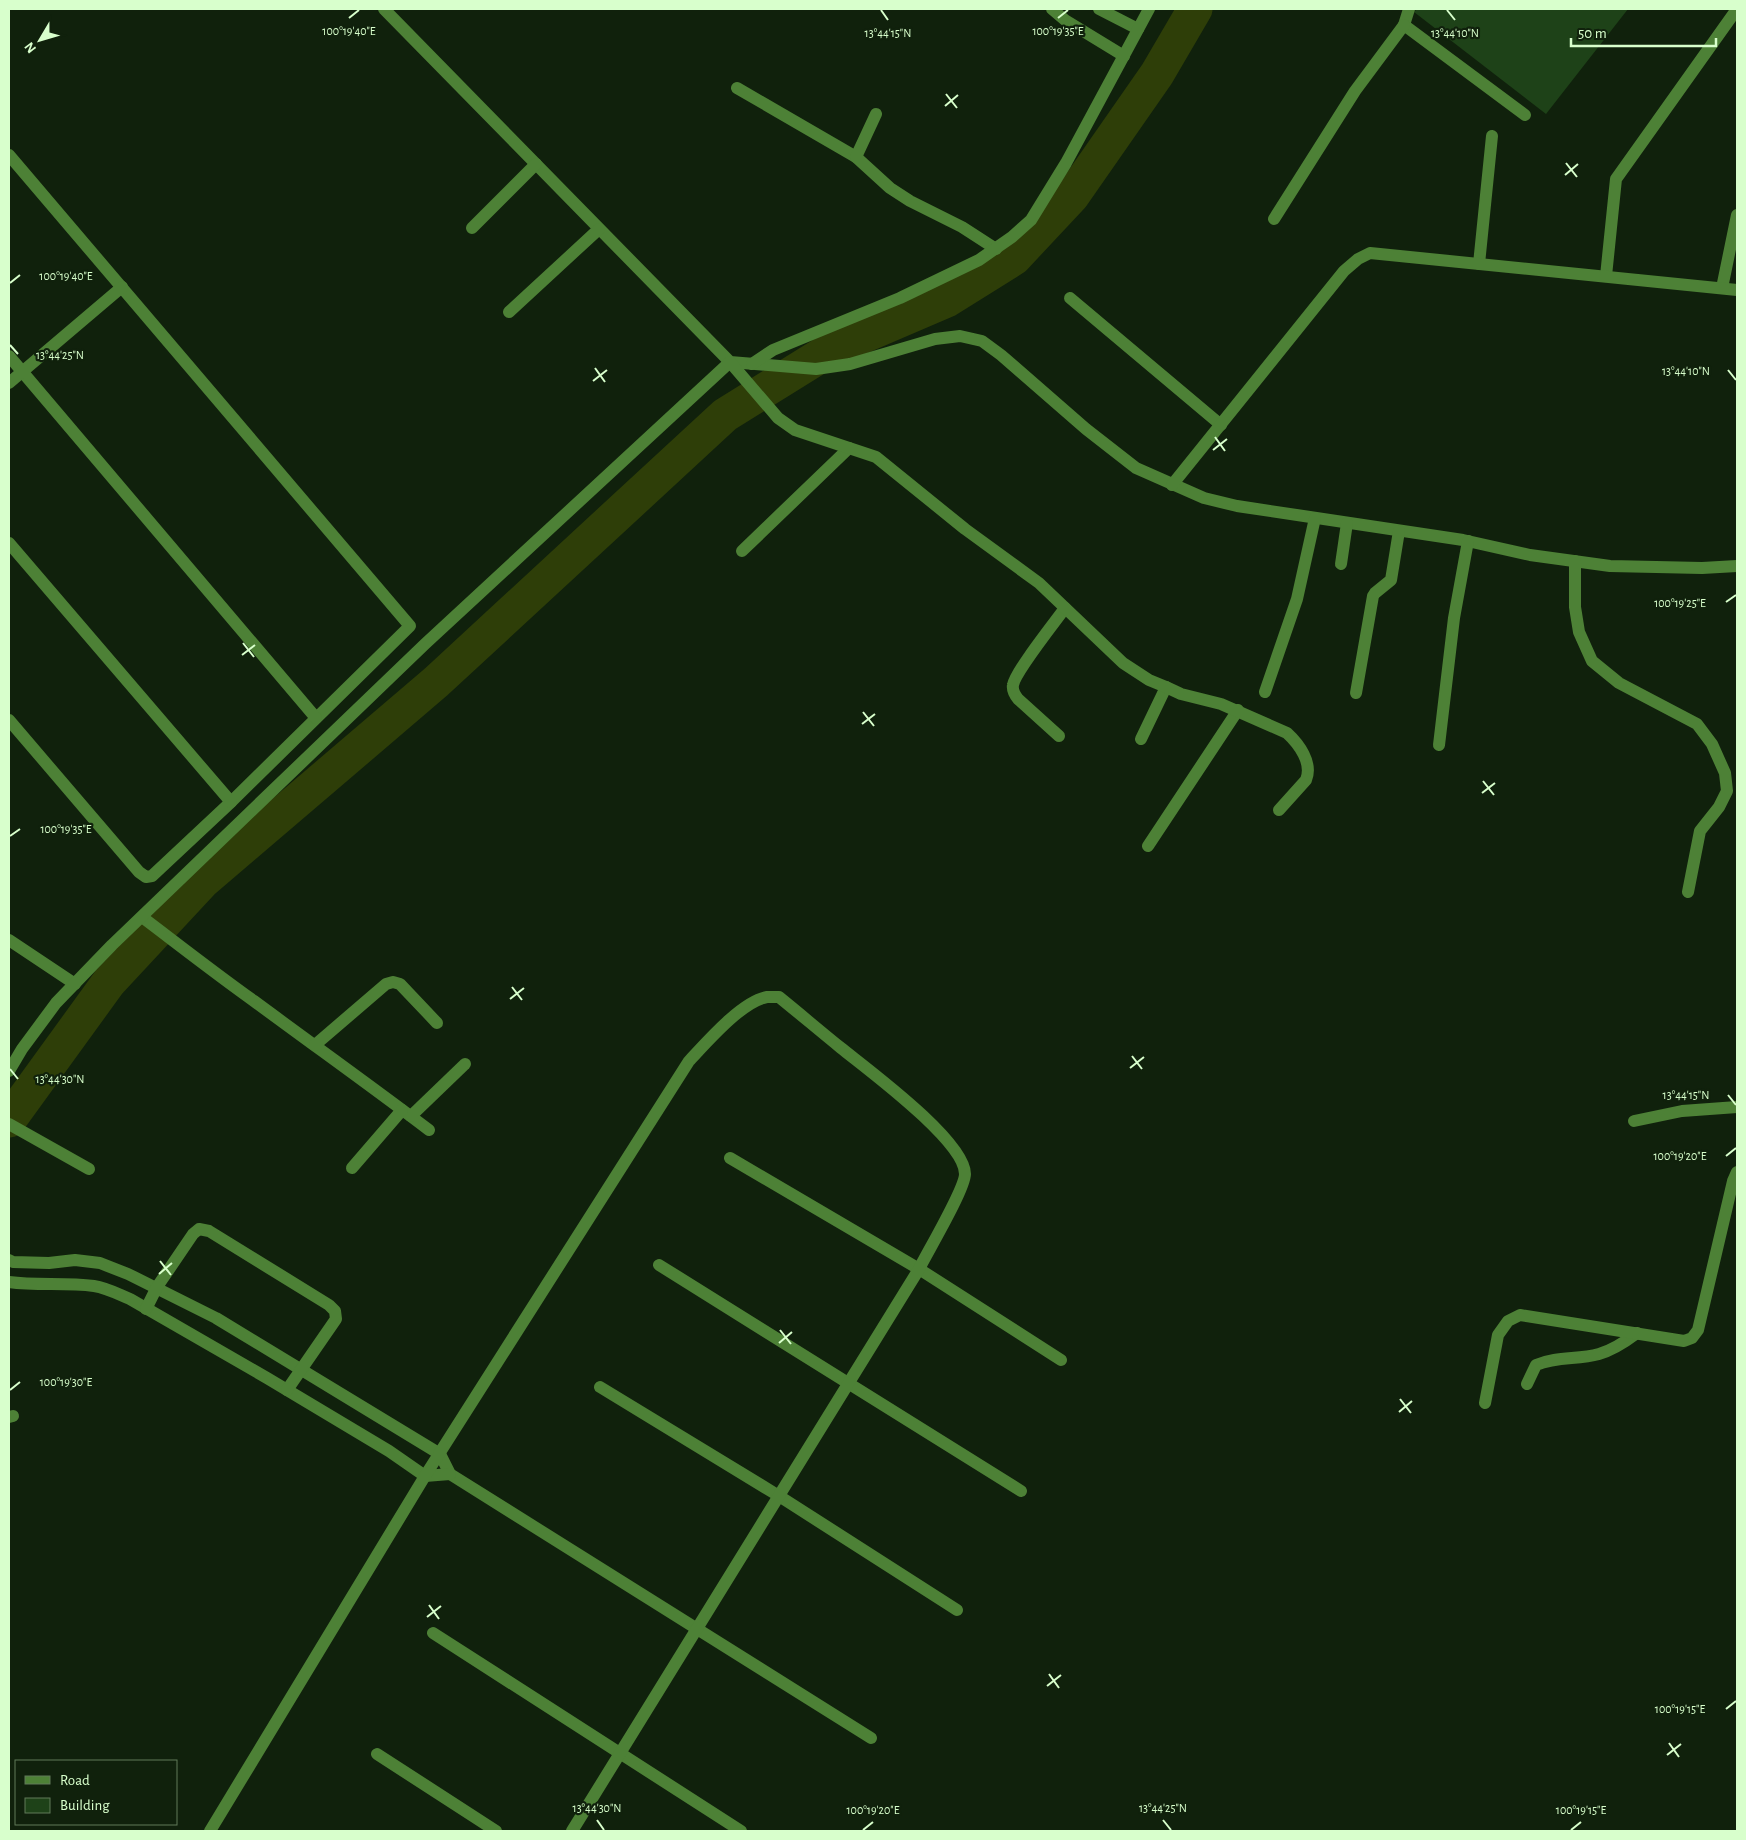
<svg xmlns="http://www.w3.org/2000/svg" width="1746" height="1840" font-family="'Alegreya Sans',sans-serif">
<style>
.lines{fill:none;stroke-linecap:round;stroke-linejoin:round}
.river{stroke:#2e3e08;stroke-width:35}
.building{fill:#1e4218}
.minor{stroke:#4d8136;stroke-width:12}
.ticks{fill:none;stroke:#d8ffcc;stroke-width:2}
.ticks-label{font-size:12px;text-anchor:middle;fill:#d8ffcc;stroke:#10210c;stroke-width:4.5;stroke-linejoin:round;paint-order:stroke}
</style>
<rect width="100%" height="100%" fill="#10210c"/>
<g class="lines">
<polyline class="river" points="9,1120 109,982 202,882 436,682 725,415 828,351 947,300 1014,258 1072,196 1157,74 1195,9"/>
</g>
<polygon class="building" points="1417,9 1628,9 1546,114 1414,12"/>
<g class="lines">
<g class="minor">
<polyline points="384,9 730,362 816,369 850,364 935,339 960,336 982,341 1001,355 1086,429 1136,468 1204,498 1237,506 1463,540 1530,555 1610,566 1702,568 1737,566"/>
<polyline points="1052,9 1065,20 1124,56"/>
<polyline points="1099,9 1138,29"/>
<polyline points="1409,9 1404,25 1525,115"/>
<polyline points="737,88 856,157"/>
<polyline points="876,114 856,157 890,188 910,201 962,227 996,249"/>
<polyline points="9,155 410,626 231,802 152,876 146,877 139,872 9,720"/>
<polyline points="1274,219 1355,91 1404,25"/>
<polyline points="472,228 536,164"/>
<polyline points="1479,264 1492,136"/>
<polyline points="1606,276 1616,179 1737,9"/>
<polyline points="1722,288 1737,215"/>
<polyline points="1070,298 1221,425"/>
<polyline points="509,312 599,229"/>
<polyline points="9,356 316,718"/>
<polyline points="752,364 773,350 900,298 979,260 1012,237 1031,220 1066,163 1149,9"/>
<polyline points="9,383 122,287"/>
<polyline points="1172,485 1344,271 1358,259 1370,253 1737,290"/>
<polyline points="9,543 231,802"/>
<polyline points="742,551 849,448"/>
<polyline points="1575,561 1575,607 1579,632 1592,661 1619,683 1697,724 1712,744 1725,773 1727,791 1719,807 1700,831 1688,892"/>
<polyline points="1341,564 1347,523"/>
<polyline points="1265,692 1297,599 1315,518"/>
<polyline points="1356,693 1373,596 1375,593 1391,580 1399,531"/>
<path d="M1059 736 1018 699C1015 695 1012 690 1013 685 1015 672 1055 622 1065 608"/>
<polyline points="1141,739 1166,687"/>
<polyline points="1439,745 1454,618 1468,541"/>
<polyline points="1148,846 1238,710"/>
<path d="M142 917C179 945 216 974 254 1001 312 1044 371 1086 429 1130"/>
<polyline points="9,940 75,984"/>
<polyline points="315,1045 386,984 393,982 400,984 437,1023"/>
<path d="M9 1071 22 1049 56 1003 112 945 425 644 730 362 778 418 795 430 876 457 965 529 1039 583 1123 663 1149 680 1166 687 1181 694 1221 704 1287 733C1299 744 1313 763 1306 780L1279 810"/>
<polyline points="411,1116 465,1064"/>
<polyline points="1634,1121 1682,1111 1737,1107"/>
<polyline points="9,1124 89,1169"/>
<polyline points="730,1158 919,1269 1061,1360"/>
<polyline points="352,1168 402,1110"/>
<polyline points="9,1260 13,1262 49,1263 75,1260 100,1263 128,1274 216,1318 440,1454 450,1474 871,1738"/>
<polyline points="659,1265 1021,1491"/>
<path d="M9 1282C37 1286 65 1282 94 1286 107 1288 118 1294 130 1299L267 1378 389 1451 425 1476 450 1474"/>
<polyline points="146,1309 157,1287 193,1234 199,1229 209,1231 329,1305 335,1311 336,1319 287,1390"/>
<path d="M1527 1384 1536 1365C1558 1356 1577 1360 1599 1354 1613 1350 1625 1342 1637 1333"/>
<polyline points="600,1387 779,1496 957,1610"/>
<polyline points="1485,1403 1498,1335 1508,1321 1520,1315 1684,1341 1692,1338 1698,1330 1733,1181 1737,1172"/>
<polyline points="9,1417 13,1416"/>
<polyline points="433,1633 741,1831"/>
<polyline points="377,1754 496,1831"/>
<path d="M210 1831 425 1476 689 1061C706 1043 742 1001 767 997 771 997 776 997 779 997 800 1014 820 1031 841 1048 867 1069 965 1141 965 1174 965 1189 928 1251 919 1269L572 1831"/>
</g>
</g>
<path class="ticks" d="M881 10 888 20M1447 10 1455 20M349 18 359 10M1058 18 1068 10M946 94 957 108M945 106 958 95M1566 163 1577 177M1565 175 1578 164M10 283 20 275M10 345 18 354M595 368 605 382M1728 370 1736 380M593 381 607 370M1215 437 1225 451M1213 450 1227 439M1726 602 1736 595M243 643 254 657M242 655 255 645M863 712 874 726M862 724 875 714M1483 781 1494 795M1482 793 1495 783M10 836 20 829M512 987 522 1000M510 999 524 988M1132 1056 1142 1069M1130 1068 1144 1057M10 1069 18 1079M1728 1095 1736 1105M1726 1156 1736 1148M160 1261 171 1275M159 1274 172 1263M780 1330 791 1344M779 1343 792 1332M10 1390 20 1382M1400 1399 1411 1413M1399 1412 1412 1401M429 1605 439 1619M427 1617 441 1606M1049 1674 1059 1688M1047 1686 1061 1675M1726 1709 1736 1701M1669 1743 1679 1757M1667 1755 1681 1744M597 1820 604 1830M1163 1820 1171 1830M863 1830 873 1822M1571 1830 1581 1822"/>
<g class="ticks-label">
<text x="349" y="35">100°19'40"E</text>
<text x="1058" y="35">100°19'35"E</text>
<text x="888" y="37">13°44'15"N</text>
<text x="1455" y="37">13°44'10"N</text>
<text x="66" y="280">100°19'40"E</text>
<text x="60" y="359">13°44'25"N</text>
<text x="1686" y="375">13°44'10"N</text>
<text x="1680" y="607">100°19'25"E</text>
<text x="66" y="833">100°19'35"E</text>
<text x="60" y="1083">13°44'30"N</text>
<text x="1686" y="1099">13°44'15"N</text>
<text x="1680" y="1160">100°19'20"E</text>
<text x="66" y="1386">100°19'30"E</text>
<text x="1680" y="1713">100°19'15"E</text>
<text x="597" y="1812">13°44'30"N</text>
<text x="1163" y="1812">13°44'25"N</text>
<text x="873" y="1814">100°19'20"E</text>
<text x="1581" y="1814">100°19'15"E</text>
</g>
<rect width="1746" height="1840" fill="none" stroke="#d8ffcc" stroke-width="20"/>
<rect x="15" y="1760" width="162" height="65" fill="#10210c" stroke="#607a59"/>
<rect x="25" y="1776" width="25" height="8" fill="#4d8136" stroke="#607a59"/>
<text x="60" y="1785" font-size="15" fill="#d8ffcc">Road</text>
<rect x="25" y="1798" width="25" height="15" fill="#1e4218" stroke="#607a59"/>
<text x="60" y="1810" font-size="15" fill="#d8ffcc">Building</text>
<g transform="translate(40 40) rotate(232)" stroke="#10210c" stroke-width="4" paint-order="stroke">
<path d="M0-4L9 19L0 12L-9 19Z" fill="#d8ffcc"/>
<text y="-8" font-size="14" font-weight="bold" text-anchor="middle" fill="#d8ffcc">N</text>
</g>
<path d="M1571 38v8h145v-8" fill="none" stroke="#d8ffcc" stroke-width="2.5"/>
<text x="1578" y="38" font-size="15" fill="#d8ffcc" stroke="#10210c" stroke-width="4" paint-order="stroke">50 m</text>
</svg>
